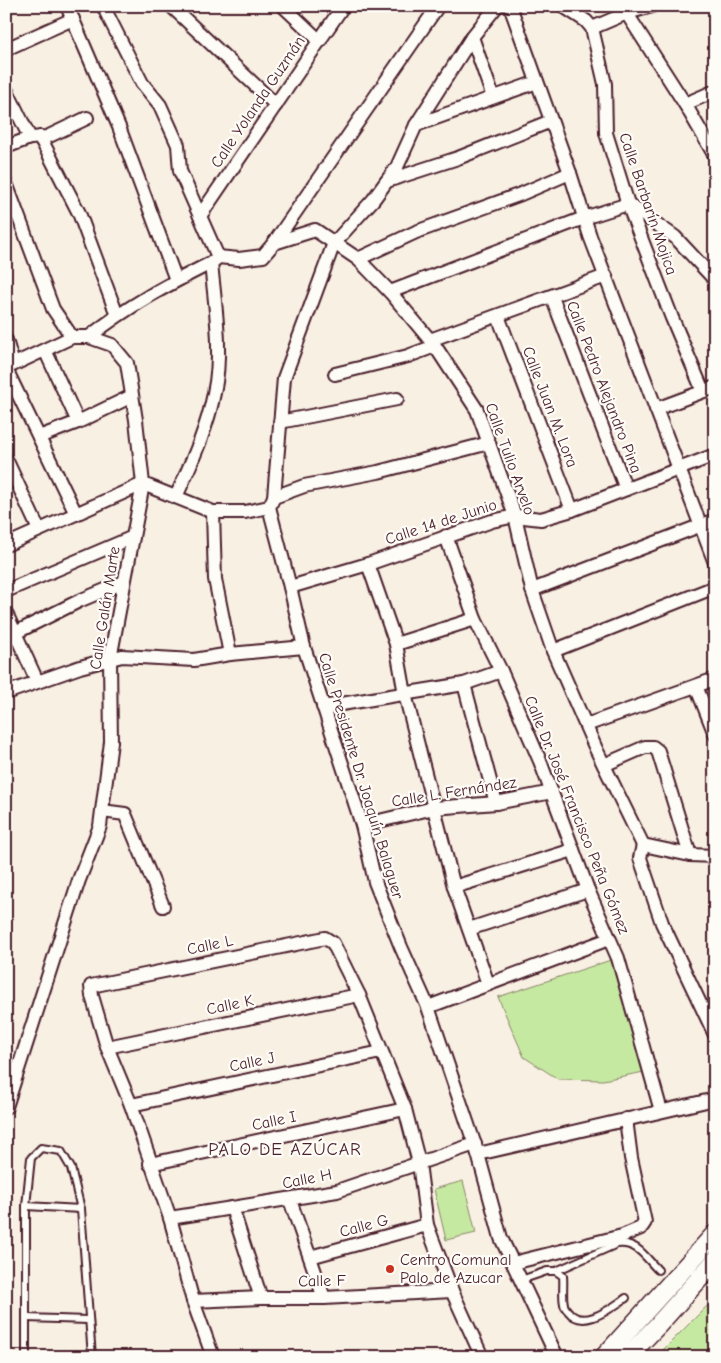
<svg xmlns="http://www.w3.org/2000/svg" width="721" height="1363" font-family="'Comic Neue',sans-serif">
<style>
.green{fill:#c6e9a2;stroke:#888466}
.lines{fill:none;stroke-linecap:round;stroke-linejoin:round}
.lane-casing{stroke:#4a1f2b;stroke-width:10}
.street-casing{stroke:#4a1f2b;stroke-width:16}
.secondary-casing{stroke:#4a1f2b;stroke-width:21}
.lane{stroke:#fdfcf7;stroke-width:6}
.street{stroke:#fdfcf7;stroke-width:12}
.secondary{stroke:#fdfcf7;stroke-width:18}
.poi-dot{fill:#c8321e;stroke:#fdfcf7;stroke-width:2}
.labels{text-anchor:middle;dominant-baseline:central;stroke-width:4.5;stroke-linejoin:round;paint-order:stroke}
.street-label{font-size:16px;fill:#4a1f2b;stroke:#fdfcf7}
.poi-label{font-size:16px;fill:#4a1f2b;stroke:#fdfcf7;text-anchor:start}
.neighbourhood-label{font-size:18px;letter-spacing:1px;fill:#4a1f2b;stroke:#fdfcf7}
</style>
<rect width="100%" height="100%" fill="#f8f0e3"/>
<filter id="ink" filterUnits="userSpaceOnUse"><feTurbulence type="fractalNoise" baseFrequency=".02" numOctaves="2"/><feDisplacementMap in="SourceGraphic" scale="10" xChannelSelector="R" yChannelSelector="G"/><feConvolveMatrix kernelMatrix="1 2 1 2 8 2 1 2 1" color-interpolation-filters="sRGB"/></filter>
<g filter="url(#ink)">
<g class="green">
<polygon points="620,957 644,1072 603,1080 558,1079 524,1057 498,997"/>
<polygon points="463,1181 476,1233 446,1240 434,1189"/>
<polygon points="715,1298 715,1357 656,1357"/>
</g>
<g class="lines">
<g class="lane-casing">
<g id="lane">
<polyline points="26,1206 81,1209"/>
<path d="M556 1271 617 1244C637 1241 645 1257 658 1270"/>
<path d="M521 1280 547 1271H556L563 1276C564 1285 562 1296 564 1304 564 1306 566 1309 568 1311 583 1331 611 1308 626 1298"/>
<polyline points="27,1318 88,1320"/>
<polyline points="26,1357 26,1206 31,1158 41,1148 61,1151 71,1168 81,1209 92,1357"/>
</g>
</g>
<g class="street-casing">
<g id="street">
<polyline points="67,6 119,127 176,280"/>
<polyline points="103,6 142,83 160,105 178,145 180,171 218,257"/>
<polyline points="171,6 276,105"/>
<polyline points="283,6 320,41"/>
<polyline points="510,6 570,173 590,236 715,563"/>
<polyline points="563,6 586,21 592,28 605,84 606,133 628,204 672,318 703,391"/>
<polyline points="622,6 685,104 715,156"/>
<polyline points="592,28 627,13 652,6"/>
<polyline points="472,37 493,97"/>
<polyline points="6,49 73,19"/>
<polyline points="6,89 30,138"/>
<polyline points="685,104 715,91"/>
<polyline points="416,125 537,82"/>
<polyline points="40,137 79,213 117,315"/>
<polyline points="6,147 30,138 47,137 87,118"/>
<polyline points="387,181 458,158 551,121"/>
<polyline points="6,183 53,309 72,337 89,337 112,345 127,363 136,420 143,484 110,659 111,742 100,826 79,880 6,1107"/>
<polyline points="628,204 675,237 715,280"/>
<polyline points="200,216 343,6"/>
<polyline points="274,243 315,230 358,259 390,292 435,346 477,410 515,516 532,590 553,651 596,749 643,845"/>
<polyline points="218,257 239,259 263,256 274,243 438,6"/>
<polyline points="358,259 416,232 521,194 570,173"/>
<polyline points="390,292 584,218 628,204"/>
<polyline points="552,297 626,489"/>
<polyline points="498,316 572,510"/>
<path d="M89 337C128 306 167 285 211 263L216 259"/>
<polyline points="6,340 13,364"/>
<polyline points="430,340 606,276"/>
<polyline points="45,350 78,422"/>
<polyline points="6,368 72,337"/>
<polyline points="6,369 76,514"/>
<polyline points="335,374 408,356 435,346"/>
<polyline points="656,409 715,387"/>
<polyline points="280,422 397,399"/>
<polyline points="39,437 78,422 132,396"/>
<polyline points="6,459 39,530"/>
<path d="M176 497C191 463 207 430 214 393 223 353 215 305 211 263"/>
<polyline points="274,497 284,378 334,243 373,200 397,167 416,125 472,37 497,6"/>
<polyline points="269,507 290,587 304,647 362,825 375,882 401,947 428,1007 478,1154 501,1238 557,1357"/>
<polyline points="213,512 215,579 230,654"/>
<polyline points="446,536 475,619 501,671 540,761 588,890 618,958 661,1111"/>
<polyline points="6,545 143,484 213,512 245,512 269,507 274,497 304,486 378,472 489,443"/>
<polyline points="368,564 396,644 405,694 454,887 488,984"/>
<polyline points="290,587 368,564 492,521 515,516 541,519 572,510 715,455"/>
<polyline points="532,590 715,520"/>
<polyline points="6,591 133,537"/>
<polyline points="6,613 37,681"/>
<polyline points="15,633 79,601 124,582"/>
<polyline points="396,644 475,619"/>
<polyline points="553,651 715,587"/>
<polyline points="464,684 496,803"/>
<polyline points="696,686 715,734"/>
<polyline points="6,693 80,667 122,656 194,660 230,654 304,647"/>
<polyline points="323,707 464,684 501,671"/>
<polyline points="586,725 715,679"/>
<polyline points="604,765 645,747 653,747 658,751 690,855"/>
<polyline points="102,811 125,814 163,906"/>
<polyline points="362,825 434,808 496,803 552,792"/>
<polyline points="643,845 640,858 662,923 715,1035"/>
<polyline points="643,845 690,855 715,856"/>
<polyline points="454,887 573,850"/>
<polyline points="469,929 588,890"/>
<polyline points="428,1007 609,939"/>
<polyline points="107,1047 359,995"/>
<polyline points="131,1105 381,1052"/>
<polyline points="478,1154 715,1099"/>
<polyline points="150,1164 405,1109"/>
<polyline points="290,1200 324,1298"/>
<polyline points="232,1208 261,1298"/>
<polyline points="170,1218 337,1191 475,1144"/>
<polyline points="310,1257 427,1225"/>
<polyline points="513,1263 622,1236 641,1228 645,1222 631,1158 626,1119"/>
<polyline points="193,1301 261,1298 324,1298 452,1291"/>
<polyline points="213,1357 193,1301 170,1218 131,1105 107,1047 92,996 91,986 325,938 333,943 359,995 405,1109 419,1163 427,1225 452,1291 482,1357"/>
</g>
</g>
<g class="secondary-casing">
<g id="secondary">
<polyline points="604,1357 715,1234"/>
<polyline points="627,1357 658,1325 715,1261"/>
</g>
</g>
<use href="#lane" class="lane"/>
<use href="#street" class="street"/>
<use href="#secondary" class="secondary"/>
</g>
</g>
<circle class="poi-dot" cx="390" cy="1269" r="5"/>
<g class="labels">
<g class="street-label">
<text transform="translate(258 102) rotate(-56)">Calle Yolanda Guzmán</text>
<text transform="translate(648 204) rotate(71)">Calle Barbarín Mojica</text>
<text transform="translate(604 387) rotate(69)">Calle Pedro Alejandro Pina</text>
<text transform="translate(550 407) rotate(69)">Calle Juan M. Lora</text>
<text transform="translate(510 459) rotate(70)">Calle Tulio Arvelo</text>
<text transform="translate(441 522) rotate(-18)">Calle 14 de Junio</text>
<text transform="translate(105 608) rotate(-81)">Calle Galán Marte</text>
<text transform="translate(361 776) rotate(73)">Calle Presidente Dr. Joaquín Balaguer</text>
<text transform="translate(454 792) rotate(-9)">Calle L. Fernández</text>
<text transform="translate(577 815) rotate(68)">Calle Dr. José Francisco Peña Gómez</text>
<text transform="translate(210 945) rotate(-12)">Calle L</text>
<text transform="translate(230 1005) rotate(-12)">Calle K</text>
<text transform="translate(252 1062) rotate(-12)">Calle J</text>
<text transform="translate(274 1121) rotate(-12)">Calle I</text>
<text transform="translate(307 1179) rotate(-11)">Calle H</text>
<text transform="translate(364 1226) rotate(-15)">Calle G</text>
<text transform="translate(322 1281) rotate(-1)">Calle F</text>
</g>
<g class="poi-label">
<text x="400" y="1260">Centro Comunal<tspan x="400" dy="18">Palo de Azucar</tspan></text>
</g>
<g class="neighbourhood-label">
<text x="285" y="1149">PALO DE AZÚCAR</text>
</g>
</g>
<rect width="721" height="1363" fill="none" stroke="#fdfcf7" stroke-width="25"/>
<rect x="12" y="12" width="696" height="1338" fill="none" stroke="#4a1f2b" stroke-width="2" filter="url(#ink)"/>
</svg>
